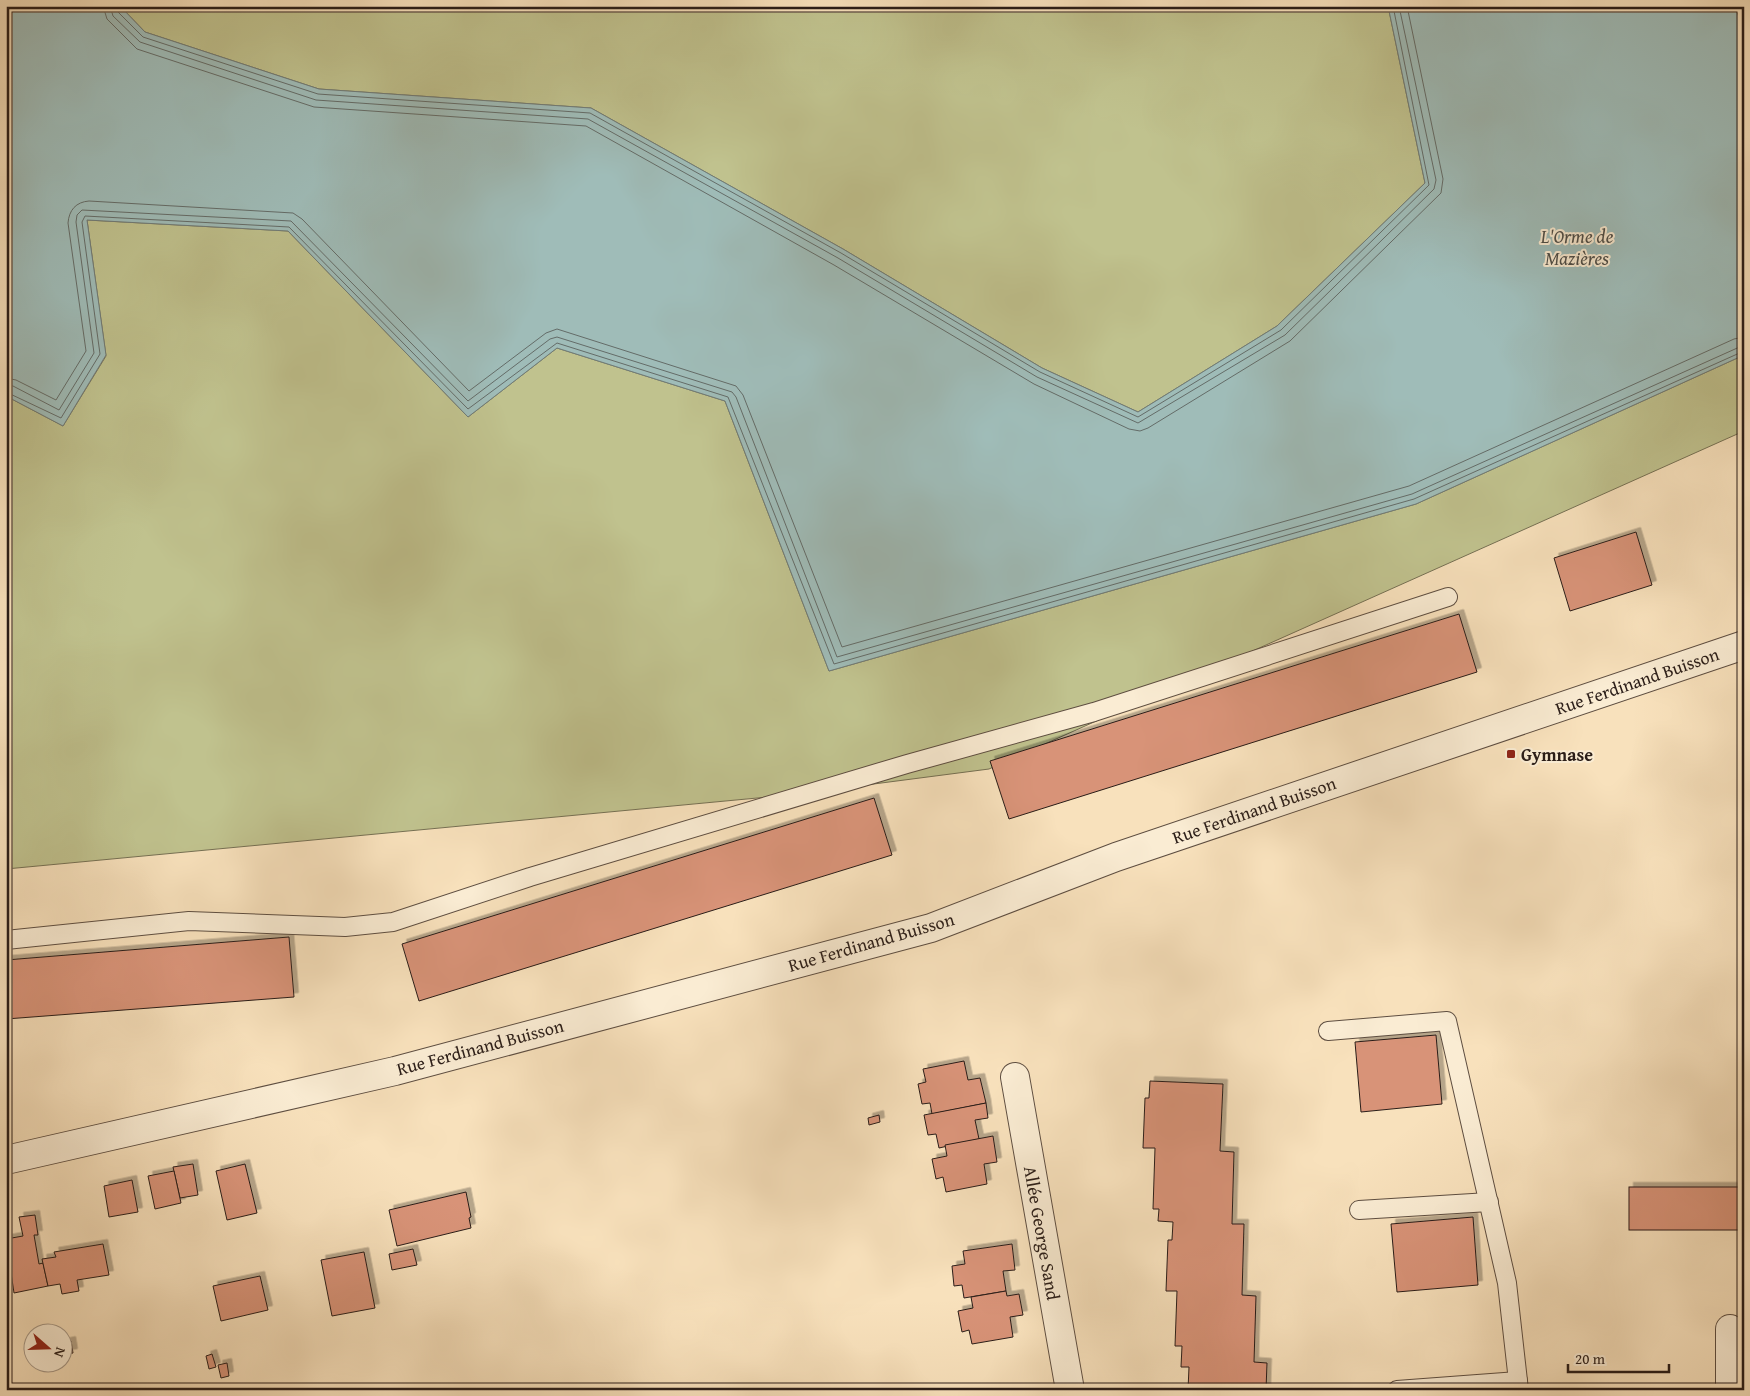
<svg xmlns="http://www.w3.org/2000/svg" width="1750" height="1396" font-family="'Gentium Book Plus',serif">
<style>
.green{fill:#c0c28e;stroke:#757053}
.water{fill:#9fbcb8;stroke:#707c78}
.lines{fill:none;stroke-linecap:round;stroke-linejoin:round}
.shore{stroke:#646c68;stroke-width:1}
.building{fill:#d89378;stroke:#2a1d18;filter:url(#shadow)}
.lane-casing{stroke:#5e4e41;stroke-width:20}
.street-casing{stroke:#5e4e41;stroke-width:30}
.lane{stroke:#faecd3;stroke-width:18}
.street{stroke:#faecd3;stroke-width:28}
.poi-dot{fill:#8f2418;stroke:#faecd3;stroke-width:2}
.labels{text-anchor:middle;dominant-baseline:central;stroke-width:4;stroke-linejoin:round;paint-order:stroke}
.street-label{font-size:18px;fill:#2a1d18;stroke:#faecd3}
.poi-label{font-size:18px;font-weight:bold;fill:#2a1d18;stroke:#faecd3;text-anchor:start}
.water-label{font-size:19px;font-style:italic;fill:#4d4d48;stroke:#faecd3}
</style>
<defs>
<filter id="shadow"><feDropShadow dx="4.5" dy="-4.5" stdDeviation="0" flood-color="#0004"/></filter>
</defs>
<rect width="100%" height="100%" fill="#f8e1bc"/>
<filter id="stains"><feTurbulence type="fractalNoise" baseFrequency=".004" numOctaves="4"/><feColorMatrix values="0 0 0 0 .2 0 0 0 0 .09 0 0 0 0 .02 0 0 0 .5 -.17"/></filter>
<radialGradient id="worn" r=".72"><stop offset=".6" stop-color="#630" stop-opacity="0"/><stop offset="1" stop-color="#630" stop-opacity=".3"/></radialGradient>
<g class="green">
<polygon points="120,6 1388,6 1425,183 1277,326 1138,412 1042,368 843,249 591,108 319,89 145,32"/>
<polygon points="1734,6 1744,6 1744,28"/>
<polygon points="87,220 288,231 468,417 557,348 725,401 829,671 1416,504 1744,355 1744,431 989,769 789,795 6,869 6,396 63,426 106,356"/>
</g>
<polygon class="water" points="6,6 120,6 145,32 319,89 591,108 843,249 1042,368 1138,412 1277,326 1425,183 1388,6 1734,6 1744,28 1744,355 1416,504 829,671 725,401 557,348 468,417 288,231 87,220 106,355 63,426 6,396"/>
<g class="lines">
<g class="shore">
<polyline points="103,6 107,19 137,49 314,107 586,126 834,265 1034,384 1129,429 1140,431 1148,428 1290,341 1441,193 1443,179 1407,6"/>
<polyline points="110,6 113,16 140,42 316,100 588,119 838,258 1037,377 1138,423 1285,335 1434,189 1436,180 1399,6"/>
<polyline points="117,6 118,12 143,37 318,94 590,113 841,253 1040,372 1138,417 1281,330 1429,185 1393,6"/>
<path d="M6 378 16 380 56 400 86 351 68 223C69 210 76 202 89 201L293 213 302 219 469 391 546 333 557 329 736 386 743 395 842 647 1409 486 1734 339 1744 337"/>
<polyline points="6,385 13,386 59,410 94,353 76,222 77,215 82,210 291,221 468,401 550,339 557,337 732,392 736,397 837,657 1412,494 1744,345"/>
<polyline points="6,392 61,418 100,354 82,222 85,216 289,227 468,409 557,343 728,397 834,664 1414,499 1744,351"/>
</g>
</g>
<g class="building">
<polygon points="1636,532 1652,585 1570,611 1554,558"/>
<polygon points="1459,614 1477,672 1009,819 990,761"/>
<polygon points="874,798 892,855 419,1001 402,944"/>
<polygon points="289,937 294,997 6,1019 6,960"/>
<polygon points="1436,1035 1442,1104 1361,1112 1355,1042"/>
<polygon points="964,1061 968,1080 980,1078 986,1103 932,1114 930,1103 922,1104 918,1084 926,1082 923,1069"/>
<polygon points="1150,1081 1223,1084 1220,1151 1234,1152 1232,1224 1244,1224 1242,1295 1256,1296 1254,1362 1267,1363 1266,1390 1188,1390 1189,1367 1181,1367 1182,1346 1175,1346 1177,1291 1166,1291 1168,1240 1172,1240 1173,1222 1158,1221 1159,1209 1153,1209 1155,1148 1143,1148 1145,1098 1149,1098"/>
<polygon points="986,1103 988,1118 975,1120 979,1139 939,1148 936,1134 928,1135 924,1115"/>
<polygon points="879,1115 880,1122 869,1125 868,1118"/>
<polygon points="993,1136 997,1162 984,1164 987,1184 946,1192 943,1177 936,1179 932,1159 947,1156 945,1145"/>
<polygon points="193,1164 198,1195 180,1198 173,1167"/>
<polygon points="245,1164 257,1213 227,1220 216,1171"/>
<polygon points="174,1171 181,1203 155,1209 148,1176"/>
<polygon points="132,1180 138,1212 109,1217 104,1186"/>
<rect x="1629" y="1187" width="115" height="43"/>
<polygon points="466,1192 471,1217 469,1218 471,1228 397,1246 389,1210"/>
<polygon points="35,1215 38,1235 34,1235 39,1264 43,1263 48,1286 14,1293 6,1239 23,1236 19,1217"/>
<polygon points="1473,1217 1478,1285 1397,1292 1391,1224"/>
<polygon points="103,1244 109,1275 77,1280 79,1291 62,1294 60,1284 48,1286 42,1259 56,1257 54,1252"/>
<polygon points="1012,1244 1015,1270 1003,1271 1006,1291 964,1298 962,1285 954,1286 952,1266 965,1264 963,1251"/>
<polygon points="413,1249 417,1265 392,1270 389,1254"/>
<polygon points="364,1252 375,1308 332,1316 321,1260"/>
<polygon points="260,1276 268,1310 221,1321 213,1286"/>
<polygon points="1006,1291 1007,1296 1019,1294 1023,1315 1010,1317 1013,1337 972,1344 969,1330 962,1332 958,1311 973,1308 971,1297"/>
<polygon points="71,1341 73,1353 63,1355 62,1343"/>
<polygon points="212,1354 216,1367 209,1369 206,1356"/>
<polygon points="227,1363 229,1376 221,1378 218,1365"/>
</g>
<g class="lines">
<g class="lane-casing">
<g id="lane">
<polyline points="6,940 189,921 345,927 393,922 530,877 907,764 1094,712 1448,597"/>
<polyline points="1328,1031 1447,1021 1507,1283 1519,1390"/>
<polyline points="1359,1210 1489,1202"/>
<polyline points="1397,1390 1518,1381"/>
</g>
</g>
<g class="street-casing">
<g id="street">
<polyline points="1015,1077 1070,1390"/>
<polyline points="6,1160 395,1071 931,928 1116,857 1744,645"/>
<polyline points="1730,1329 1730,1390"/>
</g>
</g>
<use href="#lane" class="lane"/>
<use href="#street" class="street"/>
</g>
<rect class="poi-dot" x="1506" y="749" width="10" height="10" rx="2.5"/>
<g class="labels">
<g class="street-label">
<text transform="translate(1637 681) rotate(-19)">Rue Ferdinand Buisson</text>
<text transform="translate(1254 810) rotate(-19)">Rue Ferdinand Buisson</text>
<text transform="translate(871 942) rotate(-16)">Rue Ferdinand Buisson</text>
<text transform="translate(480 1047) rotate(-15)">Rue Ferdinand Buisson</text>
<text transform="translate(1042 1233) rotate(80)">Allée George Sand</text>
</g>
<g class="poi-label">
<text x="1521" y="754">Gymnase</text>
</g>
<g class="water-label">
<text x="1577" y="236">L'Orme de<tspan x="1577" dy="22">Mazières</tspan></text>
</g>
</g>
<rect width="1750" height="1396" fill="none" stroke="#f8e1bc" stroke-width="25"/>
<rect x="8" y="8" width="1735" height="1381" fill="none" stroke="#2a1d18" stroke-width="2.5"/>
<rect x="12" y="12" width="1725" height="1371" fill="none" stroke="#2a1d18"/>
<g transform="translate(48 1348) rotate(110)"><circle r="24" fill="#faecd3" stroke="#a79988"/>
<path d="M0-4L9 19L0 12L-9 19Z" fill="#8f2418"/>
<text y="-8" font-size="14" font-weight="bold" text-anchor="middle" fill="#2a1d18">N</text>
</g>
<path d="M1568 1364v8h101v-8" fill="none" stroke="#2a1d18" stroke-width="2.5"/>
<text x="1575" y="1364" font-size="15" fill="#2a1d18" stroke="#faecd3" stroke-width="4" paint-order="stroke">20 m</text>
<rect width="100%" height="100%" filter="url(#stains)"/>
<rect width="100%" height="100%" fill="url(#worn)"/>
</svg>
